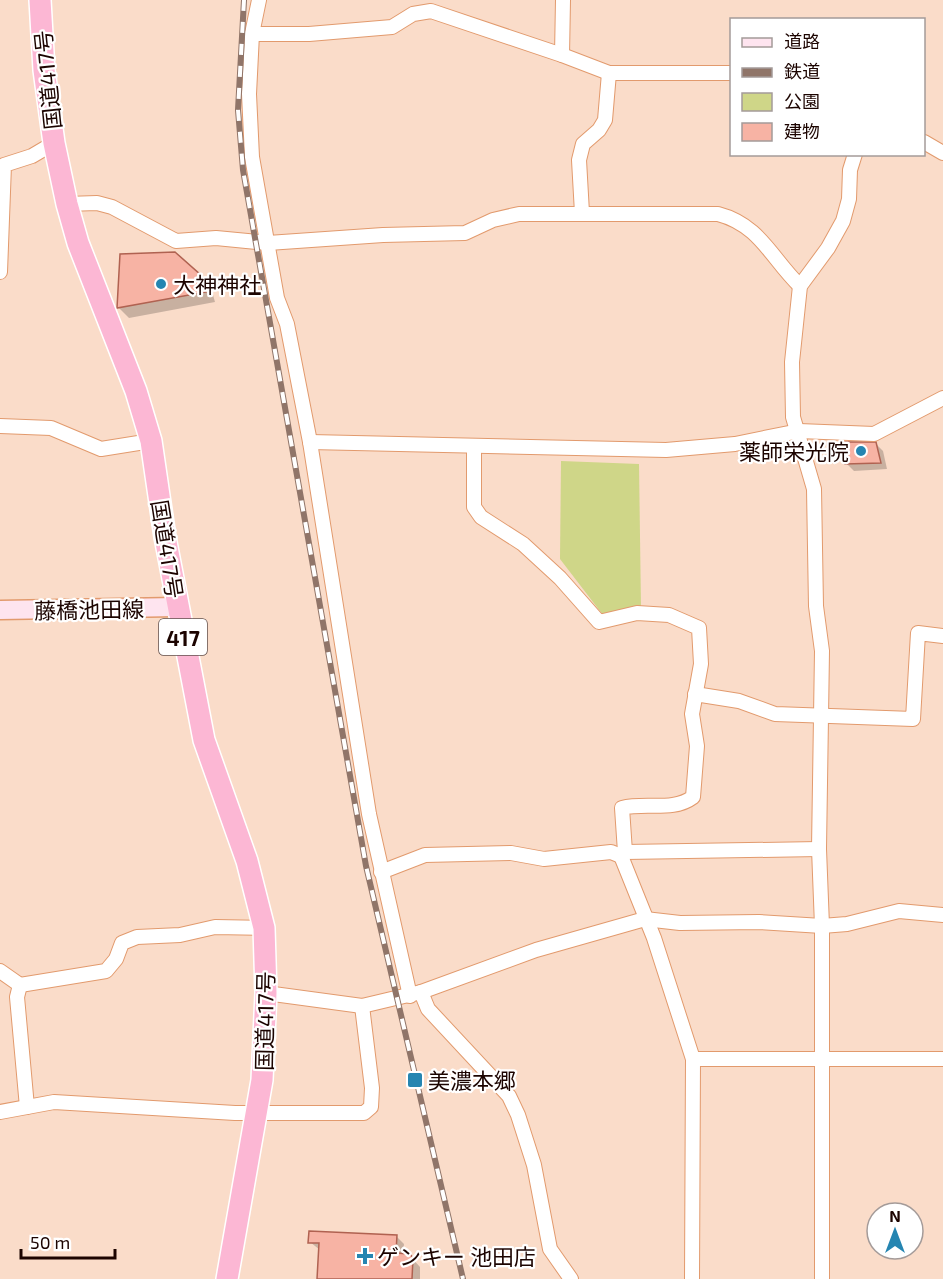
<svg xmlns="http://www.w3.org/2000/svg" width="943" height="1279" font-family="'Exo 2','Noto Sans JP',sans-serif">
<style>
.green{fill:#cfd688}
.shadow{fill:#0003}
.building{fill:#f7b3a4;stroke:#b06251;stroke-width:1.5}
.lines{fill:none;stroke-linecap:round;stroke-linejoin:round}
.minor-casing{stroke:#e29a6d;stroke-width:16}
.secondary-casing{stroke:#e29a6d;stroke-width:21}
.trunk-casing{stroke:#fff;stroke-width:24}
.minor{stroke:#fff;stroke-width:14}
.secondary{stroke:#fee4ef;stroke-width:18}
.trunk{stroke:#fcb7d4;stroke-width:21}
.rail-casing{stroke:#907569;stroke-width:6}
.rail{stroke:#fff;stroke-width:4;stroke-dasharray:11;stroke-linecap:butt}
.poi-dot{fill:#2585b1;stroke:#fff;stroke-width:2}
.labels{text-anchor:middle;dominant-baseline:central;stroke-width:4.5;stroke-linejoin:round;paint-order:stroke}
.shield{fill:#fff;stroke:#604f4c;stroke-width:1.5}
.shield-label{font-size:21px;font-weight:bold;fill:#1c0400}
.street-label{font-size:22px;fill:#1c0400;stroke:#fff}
.poi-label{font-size:22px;fill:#1c0400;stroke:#fff;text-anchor:start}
</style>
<rect width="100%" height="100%" fill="#fadcc9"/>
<polygon class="green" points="561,461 639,464 641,607 603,615 560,559"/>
<g class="shadow">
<polygon points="122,255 201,277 211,288 215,302 129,318 119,308"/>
<polygon points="876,444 883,451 887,469 854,471 847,464"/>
<polygon points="396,1236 404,1244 403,1255 409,1255 420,1267 420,1279 319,1279 320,1250 310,1242"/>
</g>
<g class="building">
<polygon points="175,252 202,276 206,292 117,308 120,254"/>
<polygon points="842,442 876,442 881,463 845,464"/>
<polygon points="309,1231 397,1235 396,1253 410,1254 413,1258 412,1279 317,1279 319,1243 308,1243"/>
</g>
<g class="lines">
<g class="minor-casing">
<g id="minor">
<polyline points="259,0 252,34 249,94 252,157 277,298 287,324 310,442 369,814 410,996"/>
<polyline points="252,34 309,34 392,27 413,14 431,11 562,55 609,73 732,73"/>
<polyline points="562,55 563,0"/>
<polyline points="924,142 943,153"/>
<path d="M67 204 97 203 112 207 176 241 216 238 268 243 383 235 465 233 493 220 519 214H718C760 225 771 258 800 286"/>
<polyline points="582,213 579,160 583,144 599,130 605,120 609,73"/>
<polyline points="0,272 4,165 32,156 54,143"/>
<polyline points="0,426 51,428 101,449 151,441"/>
<polyline points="310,442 666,450 735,444 799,431 874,434 943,398"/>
<path d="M474 446V507L481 517 523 544 560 578 599 622 637 613 669 615 699 628 701 664 692 714 697 746 693 797C673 812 646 802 622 808L625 852 621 856 654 938 693 1059 692 1279"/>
<polyline points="695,694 739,701 775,714 913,719 918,633 943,636"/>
<polyline points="625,852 819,849"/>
<polyline points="381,872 425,855 511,853 544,859 611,852 621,856"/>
<polyline points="0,971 20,985 106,971 116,959 122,943 137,937 180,935 215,927 264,928"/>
<polyline points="20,985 17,997 27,1107"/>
<polyline points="421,992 428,1009 509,1096 518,1115 534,1165 550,1249 571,1279"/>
<polyline points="266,993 362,1006 421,992 536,950 645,919 680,923 759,922 822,926 847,924 899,911 943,915"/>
<polyline points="693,1059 943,1059"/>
<polyline points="0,1112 54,1102 235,1113 364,1113 371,1107 372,1088 362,1006"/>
<polyline points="822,1279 822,926 819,849 822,651 816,606 814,489 793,417 792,362 800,286 828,248 843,221 849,199 850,170 855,154"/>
</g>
</g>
<g class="secondary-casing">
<polyline id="secondary" points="0,610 177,607"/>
</g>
<g class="trunk-casing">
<polyline id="trunk" points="40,0 44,70 54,143 67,204 78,243 136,391 151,441 165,537 204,740 247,861 264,928 266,993 262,1080 227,1279"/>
</g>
<use href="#minor" class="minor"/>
<use href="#secondary" class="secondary"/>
<use href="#trunk" class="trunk"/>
<g class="rail-casing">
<polyline id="rail" points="244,0 238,110 243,170 366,866 463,1279"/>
</g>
<use href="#rail" class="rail"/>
</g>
<g class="poi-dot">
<circle cx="161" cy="284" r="6"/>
<circle cx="861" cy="451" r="6"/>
<rect x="407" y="1072" width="16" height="16" rx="3"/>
<path d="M362 1247h6v6h6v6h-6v6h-6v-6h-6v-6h6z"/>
</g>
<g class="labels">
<rect class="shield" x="159" y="619" width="48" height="36" rx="4.5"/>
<g class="shield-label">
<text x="183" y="637">417</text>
</g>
<g class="street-label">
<text transform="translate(47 80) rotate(-96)">国道417号</text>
<text transform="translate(168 549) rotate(81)">国道417号</text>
<text transform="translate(89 609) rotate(-1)">藤橋池田線</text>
<text transform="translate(264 1021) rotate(-89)">国道417号</text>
</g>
<g class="poi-label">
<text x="173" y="284">大神神社</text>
<text x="849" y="451" text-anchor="end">薬師栄光院</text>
<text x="428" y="1080">美濃本郷</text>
<text x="377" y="1256">ゲンキー 池田店</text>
</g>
</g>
<rect x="730" y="18" width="195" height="138" fill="#ffffff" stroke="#a49b99" stroke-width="1.5"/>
<rect x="742" y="38" width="30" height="9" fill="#fee4ef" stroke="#a49b99" stroke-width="1.5"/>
<text x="784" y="48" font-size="18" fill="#1c0400">道路</text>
<rect x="742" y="68" width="30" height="9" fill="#907569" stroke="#a49b99" stroke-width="1.5"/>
<text x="784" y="78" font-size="18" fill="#1c0400">鉄道</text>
<rect x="742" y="93" width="30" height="18" fill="#cfd688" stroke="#a49b99" stroke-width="1.5"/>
<text x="784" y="108" font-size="18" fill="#1c0400">公園</text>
<rect x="742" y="123" width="30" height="18" fill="#f7b3a4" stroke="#a49b99" stroke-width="1.5"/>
<text x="784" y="138" font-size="18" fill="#1c0400">建物</text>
<g transform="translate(895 1231)"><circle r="28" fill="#ffffff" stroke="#a49b99" stroke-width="1.5"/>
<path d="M0-4.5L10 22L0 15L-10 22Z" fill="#2585b1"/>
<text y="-9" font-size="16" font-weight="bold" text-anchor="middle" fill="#1c0400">N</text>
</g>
<path d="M21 1249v9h94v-9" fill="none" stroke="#1c0400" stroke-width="3"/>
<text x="30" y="1249" font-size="18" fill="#1c0400" stroke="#ffffff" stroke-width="4.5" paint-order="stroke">50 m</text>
</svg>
